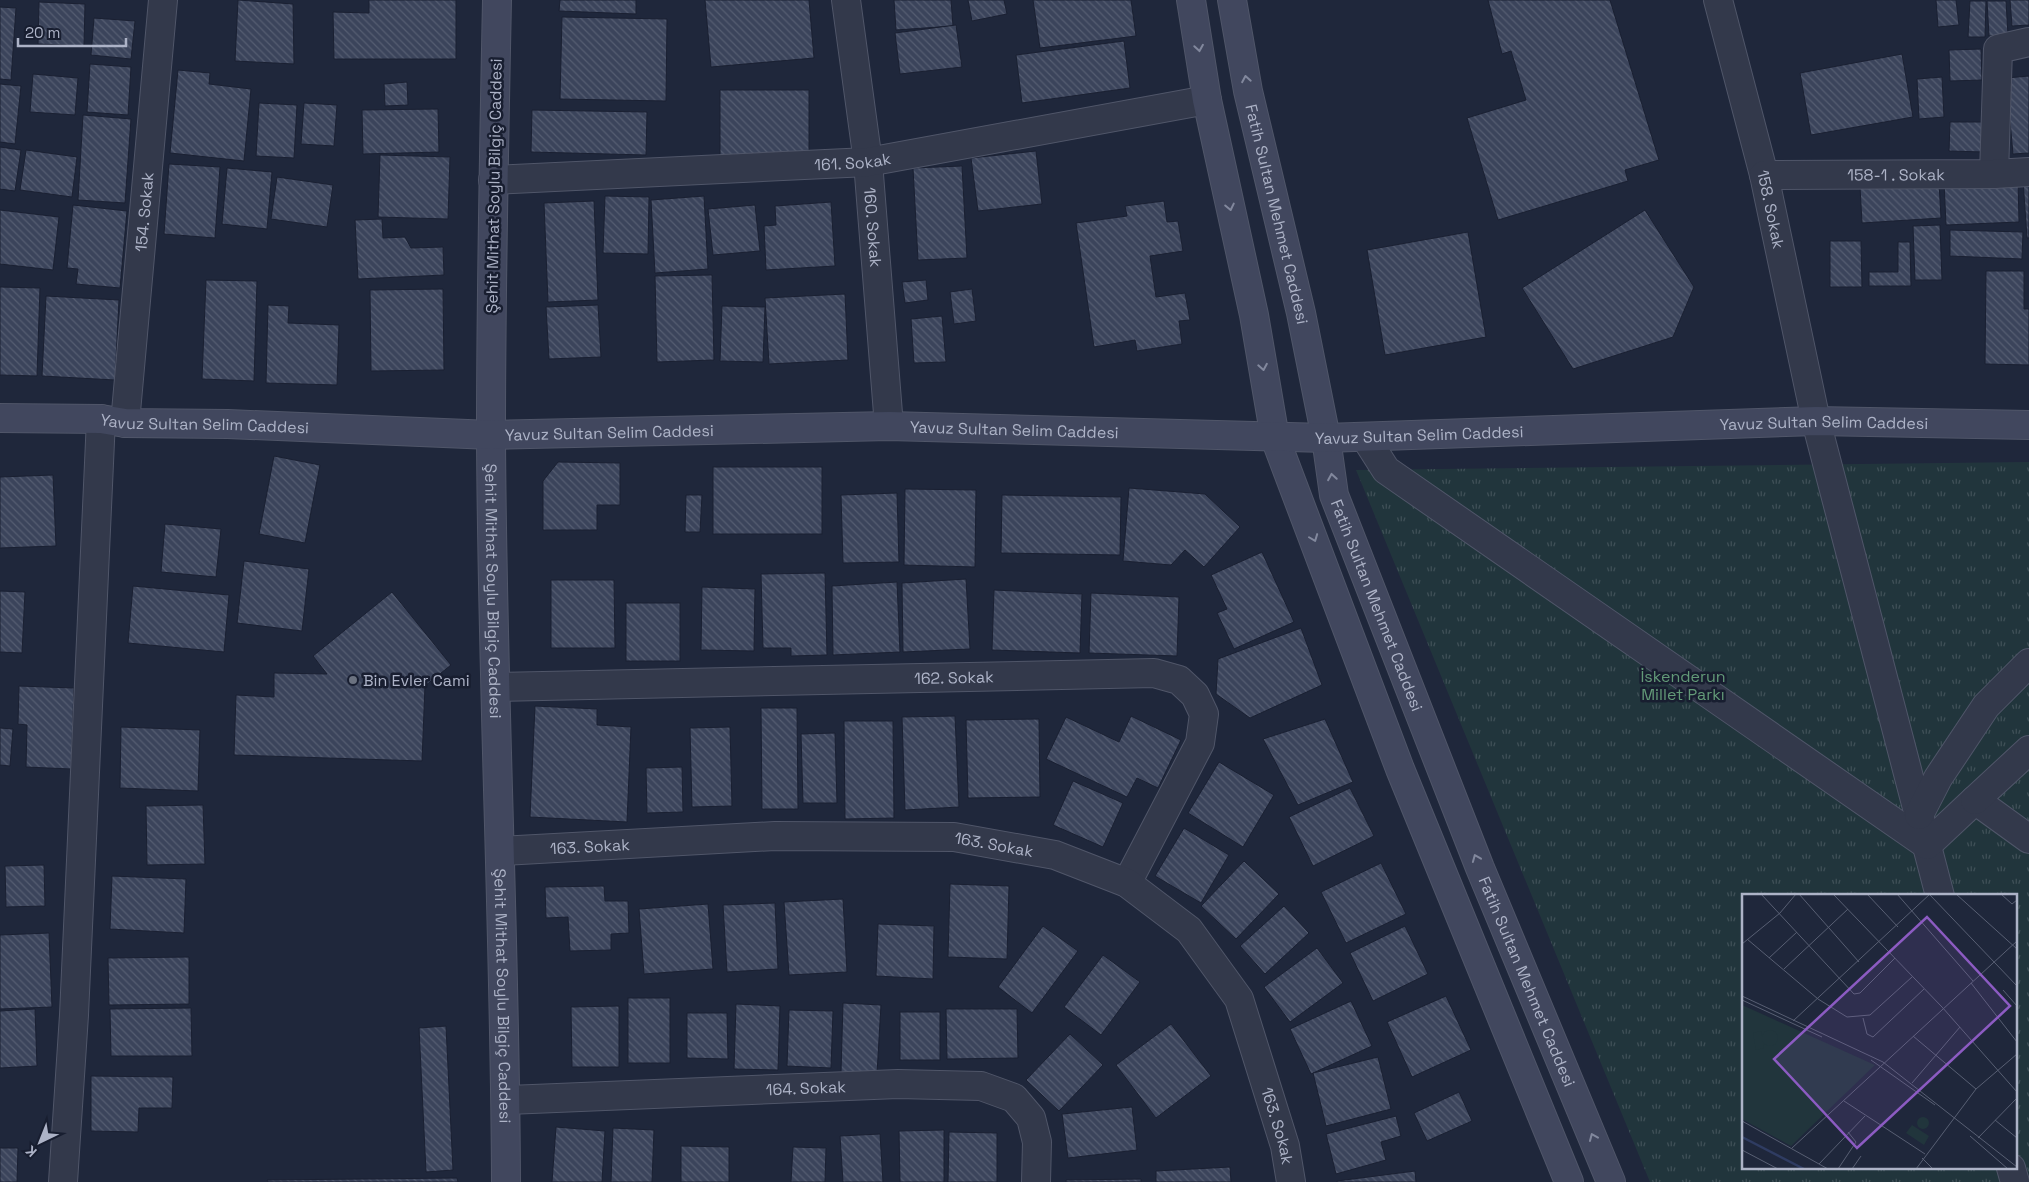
<svg xmlns="http://www.w3.org/2000/svg" width="2029" height="1182" font-family="'Space Grotesk',sans-serif">
<style>
.grass{fill:url(#grass-tufts);fill-rule:evenodd}
.building{fill:url(#building-back-hatch);stroke:#1a2032}
.lines{fill:none;stroke-linecap:round;stroke-linejoin:round}
.street-casing{stroke:#505669;stroke-width:30}
.secondary-casing{stroke:#505669;stroke-width:30}
.street{stroke:#33394b;stroke-width:28}
.secondary{stroke:#41475e;stroke-width:28}
.oneway{stroke:#82889d}
.worship-dot{fill:#6b7280;stroke:#181e30;stroke-width:2}
.labels{text-anchor:middle;dominant-baseline:central;stroke-width:5;stroke-linejoin:round;paint-order:stroke}
.street-label{font-size:16px;fill:#adb3c7;stroke:#181e30}
.park-label{font-size:16px;fill:#639a78;stroke:#181e30}
.poi-label{font-size:16px;fill:#adb3c7;stroke:#181e30;text-anchor:start}
.inset-river{fill:none;stroke:#2f3c62;stroke-width:2.5}
.inset-road{fill:none;stroke:#585f73;stroke-width:1}
.view{fill:#8c5bc2;fill-opacity:0.15;stroke:#8c5bc2;stroke-width:2.5}
.inset-edge{fill:none;stroke:#adb3c7;stroke-width:2.5}
</style>
<defs>
<pattern id="grass-tufts" width="24" height="20" patternUnits="userSpaceOnUse" patternTransform="scale(1.25)"><rect width="24" height="20" fill="#21353c"/><path d="M3 7l-1-3M5 7V3M7 7l1-3M15 17l-1-3M17 17v-4M19 17l1-3" fill="none" stroke="#3f5057"/></pattern>
<pattern id="building-back-hatch" width="6" height="6" patternUnits="userSpaceOnUse" patternTransform="scale(1.25)"><rect width="6" height="6" fill="#3b445b"/><path d="M-1 5l2 2M0 0l6 6M5-1l2 2" fill="none" stroke="#555d71"/></pattern>
</defs>
<rect width="100%" height="100%" fill="#1f273b"/>
<path class="grass" d="M2029 462V1182H1650L1356 470ZM1743 896H2015V1168H1743Z"/>
<g class="building">
<polygon points="238,0 293,4 294,64 235,61"/>
<polygon points="369,0 456,0 456,59 334,59 333,12 369,13"/>
<polygon points="560,0 636,0 636,14 559,11"/>
<polygon points="705,0 809,0 814,58 711,67"/>
<polygon points="894,0 951,0 953,26 896,30"/>
<polygon points="968,0 1004,0 1007,14 972,21"/>
<polygon points="1033,0 1131,0 1136,36 1040,48"/>
<polygon points="1488,0 1610,0 1659,160 1625,170 1628,181 1498,220 1467,118 1526,100 1511,51 1502,54"/>
<polygon points="1936,0 1956,0 1959,25 1938,27"/>
<polygon points="2010,0 2029,0 2029,25 2012,26"/>
<polygon points="1970,1 1986,1 1985,37 1968,37"/>
<polygon points="1987,1 2006,1 2008,35 1989,36"/>
<polygon points="39,2 85,4 84,46 38,44"/>
<polygon points="0,7 16,8 11,80 0,79"/>
<polygon points="562,17 667,19 666,101 560,99"/>
<polygon points="94,18 135,21 131,59 91,55"/>
<polygon points="956,25 962,67 900,74 895,33"/>
<polygon points="1124,41 1130,88 1022,103 1016,55"/>
<polygon points="1981,49 1982,80 1950,81 1949,50"/>
<polygon points="1902,54 1913,117 1811,135 1800,73"/>
<polygon points="90,64 131,67 128,115 87,112"/>
<polygon points="178,70 210,73 209,84 251,89 244,161 170,153"/>
<polygon points="33,74 78,78 75,115 30,112"/>
<polygon points="2029,76 2029,153 2013,154 2006,78"/>
<polygon points="1942,77 1944,117 1919,119 1917,79"/>
<polygon points="407,82 408,105 385,106 384,84"/>
<polygon points="0,84 21,86 15,144 0,142"/>
<polygon points="720,90 809,90 809,157 720,158"/>
<polygon points="259,103 297,105 294,158 256,156"/>
<polygon points="304,103 337,105 334,146 301,144"/>
<polygon points="438,109 439,152 363,154 362,110"/>
<polygon points="532,110 647,112 646,155 531,152"/>
<polygon points="83,115 131,119 125,203 78,200"/>
<polygon points="1950,122 1984,122 1984,152 1949,151"/>
<polygon points="0,147 21,150 15,191 0,189"/>
<polygon points="26,150 77,157 72,197 20,190"/>
<polygon points="1036,151 1042,204 978,211 971,158"/>
<polygon points="380,155 450,157 448,219 378,217"/>
<polygon points="169,164 220,167 215,238 164,234"/>
<polygon points="962,166 967,258 918,260 913,168"/>
<polygon points="227,168 272,172 267,229 222,224"/>
<polygon points="277,177 333,185 327,227 271,219"/>
<polygon points="2018,179 2019,222 1946,225 1944,182"/>
<polygon points="2023,180 2029,180 2029,238 2027,238"/>
<polygon points="1939,182 1941,218 1862,223 1860,187"/>
<polygon points="605,196 649,197 648,254 603,253"/>
<polygon points="704,196 708,269 655,273 651,200"/>
<polygon points="594,201 598,300 548,302 544,203"/>
<polygon points="1164,201 1167,222 1178,221 1183,251 1150,256 1156,297 1185,293 1190,320 1179,321 1182,344 1137,351 1135,340 1094,347 1076,223 1127,216 1125,206"/>
<polygon points="831,202 835,266 766,270 764,226 776,225 775,206"/>
<polygon points="73,205 127,211 120,288 76,284 78,269 67,268"/>
<polygon points="755,205 760,251 713,255 708,209"/>
<polygon points="0,210 59,217 53,270 0,264"/>
<polygon points="1645,210 1694,287 1673,337 1573,369 1522,288"/>
<polygon points="382,219 383,238 405,237 411,248 443,247 444,275 358,279 355,220"/>
<polygon points="1940,225 1942,280 1915,280 1913,226"/>
<polygon points="1950,230 2023,232 2022,259 1950,256"/>
<polygon points="1468,232 1486,337 1385,355 1367,250"/>
<polygon points="1830,241 1861,241 1862,287 1830,287"/>
<polygon points="1898,242 1910,242 1911,286 1869,286 1869,272 1898,272"/>
<polygon points="1986,271 2024,271 2024,309 2029,309 2029,365 1985,364"/>
<polygon points="712,275 714,360 657,362 655,276"/>
<polygon points="206,280 257,281 254,381 202,379"/>
<polygon points="926,280 928,300 905,303 902,282"/>
<polygon points="0,287 40,288 37,376 0,375"/>
<polygon points="443,289 444,370 371,371 370,290"/>
<polygon points="972,289 976,321 954,324 950,292"/>
<polygon points="845,294 848,360 769,364 765,298"/>
<polygon points="46,296 119,300 115,380 42,376"/>
<polygon points="268,305 289,306 288,323 339,325 337,385 266,383"/>
<polygon points="598,305 601,357 549,359 546,307"/>
<polygon points="722,306 765,307 763,362 720,361"/>
<polygon points="942,316 946,362 914,363 911,319"/>
<polygon points="274,456 320,465 305,543 259,534"/>
<polygon points="558,462 620,463 620,505 597,505 597,530 543,530 543,481"/>
<rect x="713" y="467" width="109" height="67"/>
<polygon points="53,475 56,546 0,548 0,477"/>
<polygon points="1129,488 1205,494 1240,527 1204,567 1185,550 1171,565 1123,561"/>
<polygon points="905,489 976,490 975,567 904,565"/>
<polygon points="897,493 899,562 843,563 841,495"/>
<polygon points="686,495 702,495 700,532 685,532"/>
<polygon points="1002,495 1121,497 1120,555 1001,553"/>
<polygon points="165,524 221,529 216,577 161,572"/>
<polygon points="1262,552 1294,622 1234,649 1217,613 1227,609 1211,575"/>
<polygon points="244,561 309,569 302,631 237,623"/>
<polygon points="825,573 827,655 791,656 791,648 763,648 761,574"/>
<polygon points="966,579 970,649 903,652 902,583"/>
<polygon points="551,580 614,580 615,648 551,648"/>
<polygon points="897,582 900,652 833,655 832,586"/>
<polygon points="133,586 229,595 224,652 128,643"/>
<polygon points="702,587 755,589 754,651 701,650"/>
<polygon points="994,590 1082,594 1080,653 992,650"/>
<polygon points="0,591 25,592 22,653 0,652"/>
<polygon points="392,592 451,665 425,686 422,761 234,755 236,695 274,697 274,673 327,674 313,656"/>
<polygon points="1091,593 1179,597 1177,656 1089,653"/>
<rect x="626" y="603" width="54" height="58"/>
<polygon points="1301,628 1322,685 1250,718 1216,694 1218,659"/>
<polygon points="19,686 74,688 71,769 26,767 27,725 18,724"/>
<polygon points="535,706 597,709 597,725 631,727 627,822 530,817"/>
<polygon points="761,708 797,708 798,809 762,809"/>
<polygon points="955,716 959,807 905,810 902,717"/>
<polygon points="1131,716 1181,740 1158,788 1137,778 1127,797 1046,759 1066,717 1119,742"/>
<polygon points="1039,719 1040,797 968,798 966,720"/>
<polygon points="1325,719 1353,782 1298,805 1263,739"/>
<polygon points="844,721 893,721 894,818 845,819"/>
<polygon points="121,727 200,730 198,791 120,788"/>
<polygon points="730,727 732,806 692,807 690,728"/>
<polygon points="0,728 13,729 10,766 0,765"/>
<polygon points="835,733 837,803 803,803 801,734"/>
<polygon points="1219,762 1274,795 1243,847 1188,813"/>
<polygon points="682,767 683,812 647,813 646,768"/>
<polygon points="1073,781 1123,803 1103,847 1053,825"/>
<polygon points="1350,788 1374,836 1313,866 1289,817"/>
<polygon points="203,805 205,864 147,865 146,806"/>
<polygon points="1184,828 1229,855 1201,903 1155,876"/>
<polygon points="1244,861 1279,894 1236,939 1201,906"/>
<polygon points="1381,863 1406,914 1346,943 1321,892"/>
<polygon points="44,865 45,906 6,907 5,866"/>
<polygon points="112,876 186,879 184,933 110,929"/>
<polygon points="950,884 1009,886 1007,959 948,957"/>
<polygon points="604,886 605,901 628,901 629,933 611,934 611,950 570,951 568,917 546,918 545,887"/>
<polygon points="843,899 847,972 789,975 784,902"/>
<polygon points="775,903 778,969 727,972 723,905"/>
<polygon points="708,904 713,969 644,974 639,909"/>
<polygon points="1284,906 1309,933 1265,974 1240,946"/>
<polygon points="878,924 934,926 933,979 876,976"/>
<polygon points="1043,926 1078,951 1032,1013 998,987"/>
<polygon points="1405,926 1428,974 1373,1001 1350,953"/>
<polygon points="49,933 52,1007 0,1009 0,935"/>
<polygon points="1317,948 1343,983 1290,1022 1264,987"/>
<polygon points="1103,955 1140,982 1101,1035 1064,1007"/>
<polygon points="189,957 189,1004 109,1005 108,958"/>
<polygon points="1446,996 1471,1050 1412,1077 1387,1022"/>
<rect x="628" y="998" width="42" height="65"/>
<polygon points="1351,1001 1372,1046 1311,1074 1290,1029"/>
<polygon points="843,1003 881,1005 877,1074 841,1072"/>
<polygon points="736,1004 780,1006 778,1070 734,1069"/>
<polygon points="619,1006 619,1067 572,1067 571,1007"/>
<polygon points="191,1008 192,1056 111,1056 110,1009"/>
<polygon points="35,1009 37,1066 0,1068 0,1011"/>
<polygon points="946,1009 1017,1009 1018,1058 947,1059"/>
<polygon points="789,1010 833,1011 831,1068 787,1066"/>
<rect x="900" y="1012" width="40" height="48"/>
<polygon points="687,1013 727,1013 728,1059 687,1058"/>
<polygon points="1171,1024 1211,1076 1156,1118 1116,1065"/>
<polygon points="446,1026 453,1170 426,1172 419,1028"/>
<polygon points="1070,1034 1103,1065 1059,1111 1026,1080"/>
<polygon points="1378,1057 1391,1109 1326,1126 1313,1073"/>
<polygon points="91,1076 173,1077 172,1108 139,1108 138,1132 91,1131"/>
<polygon points="1459,1092 1472,1121 1427,1141 1414,1113"/>
<polygon points="1132,1107 1137,1150 1068,1158 1062,1114"/>
<polygon points="1396,1116 1401,1136 1381,1142 1386,1160 1336,1174 1326,1134"/>
<polygon points="556,1127 605,1131 602,1182 552,1182"/>
<polygon points="613,1128 654,1130 652,1182 611,1182"/>
<polygon points="944,1130 944,1182 900,1182 899,1131"/>
<polygon points="949,1132 997,1133 997,1182 948,1182"/>
<polygon points="880,1134 883,1182 843,1182 840,1136"/>
<polygon points="681,1146 729,1147 729,1182 681,1182"/>
<polygon points="793,1147 826,1148 825,1182 791,1182"/>
<polygon points="0,1148 18,1148 17,1182 0,1182"/>
<polygon points="1230,1167 1231,1182 1156,1182 1156,1171"/>
<polygon points="1415,1171 1416,1182 1337,1182 1337,1181"/>
<polygon points="457,1178 458,1182 268,1182 267,1180"/>
<polygon points="1141,1179 1141,1182 1066,1182 1066,1180"/>
</g>
<g class="lines">
<g class="street-casing">
<g id="street">
<path id="s1" d="M846 0 868 162 889 426"/>
<path id="s2" d="M1718 0 1764 175 1816 421 1940 896"/>
<polyline points="1994,174 1998,49 2029,42"/>
<path id="s3" d="M1764 175 1994 174 2029 172"/>
<path id="s4" d="M493 180 868 162 1207 100"/>
<path id="s5" d="M125 423 163 0"/>
<polyline points="1365,437 1386,470 1927,845 1975,800 2029,839"/>
<path id="s6" d="M496 687 1154 673 1179 680 1195 695 1204 714 1200 743 1127 883"/>
<polyline points="1975,800 2029,750"/>
<polyline points="1919,815 1938,778 1986,706 2029,663"/>
<path id="s7" d="M501 851 775 836 954 837 1055 855 1127 883 1189 930 1239 999 1285 1146 1291 1182"/>
<path id="s8" d="M506 1100 898 1084 981 1086 1014 1098 1031 1118 1037 1142 1036 1182"/>
<polyline points="2011,1168 2015,1182"/>
<polyline points="63,1182 74,1015 101,419"/>
</g>
</g>
<g class="secondary-casing">
<g id="secondary">
<path id="s9" d="M497 0C494 144 491 289 491 434 492 683 505 932 506 1182"/>
<polyline points="1191,0 1207,100 1254,315 1275,438 1400,769 1569,1182"/>
<path id="s10" d="M1232 0 1248 91 1301 313 1326 438 1334 495 1480 868 1611 1182"/>
<path id="s11" d="M0 418 101 419 125 423 228 424 491 435 889 426 1326 438 1816 421 2029 425"/>
</g>
</g>
<use href="#street" class="street"/>
<use href="#secondary" class="secondary"/>
</g>
<defs><path id="oneway-chevron" d="M-2-3.5L2.5 0L-2 3.5" fill="none" stroke-width="1.6" stroke-linecap="round" stroke-linejoin="round" transform="scale(1.25)"/></defs>
<g class="oneway">
<use href="#oneway-chevron" transform="translate(1199 48) rotate(81)"/>
<use href="#oneway-chevron" transform="translate(1246 79) rotate(-100)"/>
<use href="#oneway-chevron" transform="translate(1230 207) rotate(78)"/>
<use href="#oneway-chevron" transform="translate(1263 367) rotate(80)"/>
<use href="#oneway-chevron" transform="translate(1332 477) rotate(-99)"/>
<use href="#oneway-chevron" transform="translate(1314 538) rotate(69)"/>
<use href="#oneway-chevron" transform="translate(1476 858) rotate(-112)"/>
<use href="#oneway-chevron" transform="translate(1593 1137) rotate(-113)"/>
</g>
<circle class="worship-dot" cx="353" cy="680" r="5"/>
<g class="labels">
<g class="street-label">
<text stroke="none"><textPath href="#s4" startOffset="360">161. Sokak</textPath></text>
<text stroke="none"><textPath href="#s3" startOffset="132">158-1 . Sokak</textPath></text>
<text transform="translate(494 186) rotate(-89)">Şehit Mithat Soylu Bilgiç Caddesi</text>
<text stroke="none"><textPath href="#s2" startOffset="216">158. Sokak</textPath></text>
<text stroke="none"><textPath href="#s5" startOffset="212">154. Sokak</textPath></text>
<text stroke="none"><textPath href="#s10" startOffset="219">Fatih Sultan Mehmet Caddesi</textPath></text>
<text stroke="none"><textPath href="#s1" startOffset="229">160. Sokak</textPath></text>
<text stroke="none"><textPath href="#s11" startOffset="205">Yavuz Sultan Selim Caddesi</textPath></text>
<text stroke="none"><textPath href="#s11" startOffset="1825">Yavuz Sultan Selim Caddesi</textPath></text>
<text stroke="none"><textPath href="#s11" startOffset="1015">Yavuz Sultan Selim Caddesi</textPath></text>
<text stroke="none"><textPath href="#s11" startOffset="610">Yavuz Sultan Selim Caddesi</textPath></text>
<text stroke="none"><textPath href="#s11" startOffset="1420">Yavuz Sultan Selim Caddesi</textPath></text>
<text stroke="none"><textPath href="#s9" startOffset="591">Şehit Mithat Soylu Bilgiç Caddesi</textPath></text>
<text stroke="none"><textPath href="#s10" startOffset="624">Fatih Sultan Mehmet Caddesi</textPath></text>
<text stroke="none"><textPath href="#s6" startOffset="458">162. Sokak</textPath></text>
<text stroke="none"><textPath href="#s7" startOffset="494">163. Sokak</textPath></text>
<text stroke="none"><textPath href="#s7" startOffset="89">163. Sokak</textPath></text>
<text stroke="none"><textPath href="#s10" startOffset="1029">Fatih Sultan Mehmet Caddesi</textPath></text>
<text stroke="none"><textPath href="#s9" startOffset="996">Şehit Mithat Soylu Bilgiç Caddesi</textPath></text>
<text stroke="none"><textPath href="#s8" startOffset="300">164. Sokak</textPath></text>
<text stroke="none"><textPath href="#s7" startOffset="929">163. Sokak</textPath></text>
</g>
<g class="park-label">
<text x="1683" y="676">İskenderun<tspan x="1683" dy="18">Millet Parkı</tspan></text>
</g>
<g class="poi-label">
<text x="363" y="680">Bin Evler Cami</text>
</g>
</g>
<g transform="translate(1742 894)">
<rect width="275" height="275" fill="#1f273b"/>
<path d="M0 111 133 171 49 252 0 225Z" fill="#21353c"/>
<path d="M20 144a8 8 0 1 1 16 0a8 8 0 1 1-16 0ZM19 137 22 154 14 156 11 139ZM175 229a6 6 0 1 1 12 0a6 6 0 1 1-12 0ZM170 231 187 242 182 251 164 239Z" fill="#21353c"/>
<path class="inset-river" d="M0 243 62 275"/>
<path class="inset-road" d="M19 0 112 100 118 99 153 64M57 0 117 68M91 0 200 113 275 198M125 0 156 33M155 0 231 87M214 0 275 55M259 0 270 10 275 6M188 1 275 92M5 45 76 105 105 123 128 121 170 83M0 50 38 19 54 0M27 64 55 38M42 75 106 15M229 89 275 148M261 96 275 112M0 102 141 168 275 273M0 106 80 143M121 124 125 140 131 143 182 95M51 127 188 0M171 142 234 195M129 166 193 211M170 189 218 133M102 207 183 260M253 226 275 244M0 227 86 275M228 242 266 275M236 244 275 204M50 254 275 47M0 256 36 275M180 264 191 275M77 270 123 222M96 275 114 248 106 238M110 275 119 262M174 275 234 195 275 160"/>
<path class="view" d="M185 23 268 112 115 254 32 165Z"/>
<rect width="275" height="275" class="inset-edge"/>
</g>
<g transform="translate(40 1142) rotate(223)" stroke="#181e30" stroke-width="4" paint-order="stroke">
<path d="M0-4L9 19L0 12L-9 19Z" fill="#adb3c7"/>
<text y="-8" font-size="14" font-weight="bold" text-anchor="middle" fill="#adb3c7">K</text>
</g>
<path d="M18 38v8h108v-8" fill="none" stroke="#adb3c7" stroke-width="2.5"/>
<text x="25" y="38" font-size="15" fill="#adb3c7" stroke="#181e30" stroke-width="4" paint-order="stroke">20 m</text>
</svg>
